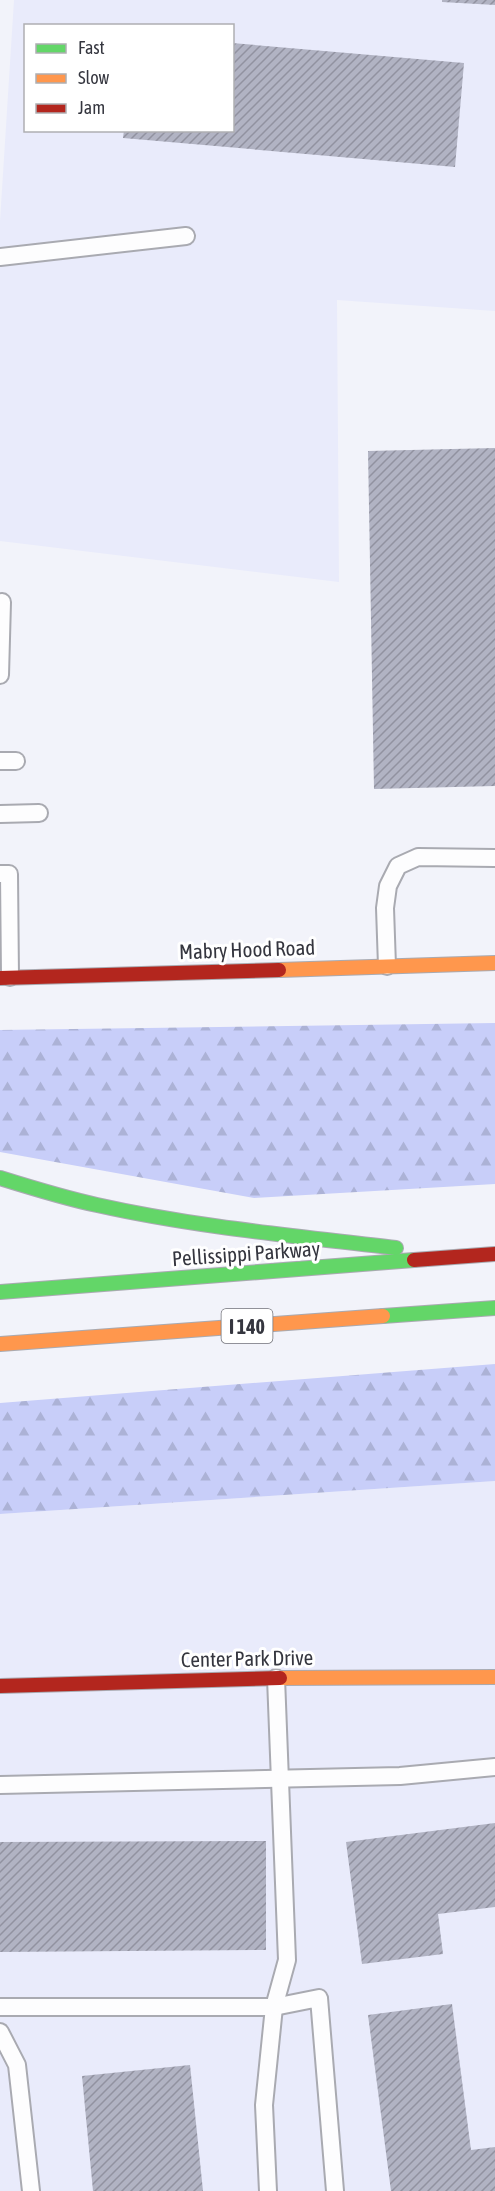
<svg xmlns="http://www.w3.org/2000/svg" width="495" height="2191" font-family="'Asap Condensed',sans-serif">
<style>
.built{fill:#e9ebfb;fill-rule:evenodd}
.forest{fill:url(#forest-firs)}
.building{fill:url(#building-hatch)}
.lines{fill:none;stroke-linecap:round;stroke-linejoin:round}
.lane-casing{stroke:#a9aab1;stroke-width:20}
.fast-casing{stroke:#a9aab1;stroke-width:16}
.slow-casing{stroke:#a9aab1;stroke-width:16}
.jam-casing{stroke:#a9aab1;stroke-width:16}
.lane{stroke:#fdfdfe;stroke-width:16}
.fast{stroke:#63d668;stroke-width:14}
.slow{stroke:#ff974d;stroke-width:14}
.jam{stroke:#b3261e;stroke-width:14}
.labels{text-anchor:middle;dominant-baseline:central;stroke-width:6;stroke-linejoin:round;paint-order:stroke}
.shield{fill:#fff;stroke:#727279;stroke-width:1.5}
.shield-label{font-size:20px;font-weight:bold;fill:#35363f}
.street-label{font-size:21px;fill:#35363f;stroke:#fff}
</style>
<defs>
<pattern id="forest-firs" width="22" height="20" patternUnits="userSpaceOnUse" patternTransform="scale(1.5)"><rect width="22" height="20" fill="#c8cef9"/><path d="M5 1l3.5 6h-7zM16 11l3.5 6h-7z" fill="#acb2d6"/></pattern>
<pattern id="building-hatch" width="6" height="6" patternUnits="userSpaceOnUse" patternTransform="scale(1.5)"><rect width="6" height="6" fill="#b1b3c3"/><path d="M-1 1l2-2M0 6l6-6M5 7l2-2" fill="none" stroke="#9192a0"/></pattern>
</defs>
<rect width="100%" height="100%" fill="#f2f3fa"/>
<g class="built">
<path d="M14 0H495V311L337 300 339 582 0 541V221ZM26 26H232V130H26Z"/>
<polygon points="495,1481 495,2191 0,2191 0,1514"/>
</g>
<g class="forest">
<polygon points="495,1023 495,1184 254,1198 0,1152 0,1030"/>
<polygon points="495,1364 495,1481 0,1514 0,1403"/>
</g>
<g class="building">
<polygon points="442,0 495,0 495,5 442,2"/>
<polygon points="232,43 464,63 455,167 123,138 124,130 232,130"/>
<polygon points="495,448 495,786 374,789 368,451"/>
<polygon points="495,1823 495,1907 438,1914 443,1954 362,1964 346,1842"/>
<polygon points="266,1841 266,1950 0,1952 0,1842"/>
<polygon points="452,2004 471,2150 495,2147 495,2191 391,2191 368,2015"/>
<polygon points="190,2065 203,2191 93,2191 82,2076"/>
</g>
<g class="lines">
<g class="lane-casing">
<g id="lane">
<polyline points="0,257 186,236"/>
<polyline points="0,675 2,602"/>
<polyline points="0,761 16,761"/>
<polyline points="0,814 39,813"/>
<polyline points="0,874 9,874 10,977"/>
<polyline points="387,966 385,908 388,886 398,866 418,857 495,858"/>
<polyline points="0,1785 400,1776 495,1767"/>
<polyline points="0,2007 274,2007 319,1998 335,2191"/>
<polyline points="0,2032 17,2065 31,2191"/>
<polyline points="268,2191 264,2105 274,2007 287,1960 276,1678"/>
</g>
</g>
<g class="fast-casing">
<g id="fast">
<path d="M0 1178C32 1188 64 1198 97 1205 195 1227 296 1236 396 1248"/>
<polyline points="0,1292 414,1260"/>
<polyline points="383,1316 495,1308"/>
</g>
</g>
<g class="slow-casing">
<g id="slow">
<polyline points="279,970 495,963"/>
<polyline points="0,1344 383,1316"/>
<polyline points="280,1678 495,1677"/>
</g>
</g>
<g class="jam-casing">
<g id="jam">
<polyline points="0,978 279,970"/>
<polyline points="414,1260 495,1254"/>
<polyline points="0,1686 280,1678"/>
</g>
</g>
<use href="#lane" class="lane"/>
<use href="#fast" class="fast"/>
<use href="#slow" class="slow"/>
<use href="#jam" class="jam"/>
</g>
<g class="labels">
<rect class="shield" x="221.5" y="1309" width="51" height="34" rx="4.5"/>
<g class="shield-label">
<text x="247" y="1326">I 140</text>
</g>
<g class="street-label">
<text transform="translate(247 949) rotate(-2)">Mabry Hood Road</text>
<text transform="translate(246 1253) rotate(-4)">Pellissippi Parkway</text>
<text transform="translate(247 1658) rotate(-1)">Center Park Drive</text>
</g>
</g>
<rect x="24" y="24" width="210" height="108" fill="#ffffff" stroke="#aeafb2" stroke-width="1.5"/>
<rect x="36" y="44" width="30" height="9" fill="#63d668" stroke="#aeafb2" stroke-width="1.5"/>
<text x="78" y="54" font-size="18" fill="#35363f">Fast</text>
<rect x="36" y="74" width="30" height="9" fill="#ff974d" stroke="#aeafb2" stroke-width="1.5"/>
<text x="78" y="84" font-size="18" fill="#35363f">Slow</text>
<rect x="36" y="104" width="30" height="9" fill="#b3261e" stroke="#aeafb2" stroke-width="1.5"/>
<text x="78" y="114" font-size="18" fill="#35363f">Jam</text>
</svg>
